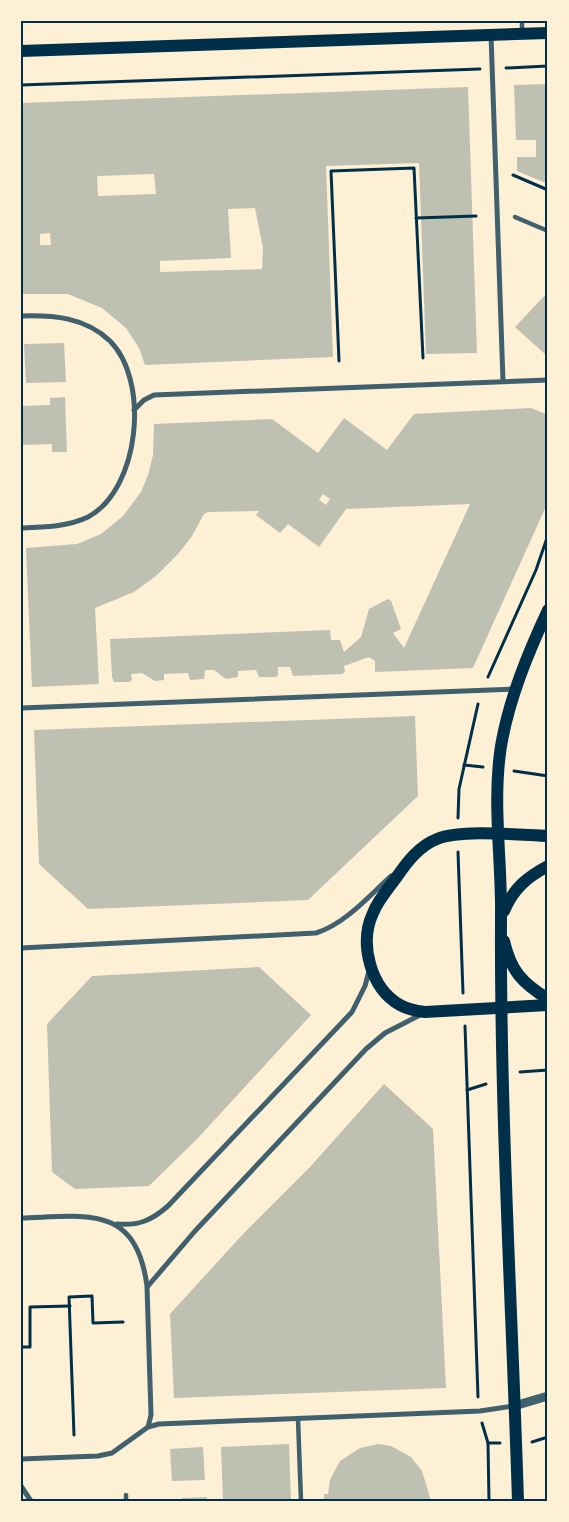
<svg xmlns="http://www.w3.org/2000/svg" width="569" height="1522" font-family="'PT Sans',sans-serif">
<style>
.building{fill:#bec0b2;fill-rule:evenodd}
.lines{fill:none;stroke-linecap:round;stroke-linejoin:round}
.path{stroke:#003049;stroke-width:3}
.pedestrian{stroke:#3f606c;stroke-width:4.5}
.minor{stroke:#3f606c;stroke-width:5}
.tertiary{stroke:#3f606c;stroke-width:9}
.primary{stroke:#003049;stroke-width:12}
.neatline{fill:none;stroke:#003049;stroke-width:2}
</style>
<rect width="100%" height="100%" fill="#fdf0d5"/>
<g class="building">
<polygon points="548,84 548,184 517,171 517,157 536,157 536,140 516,140 514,85"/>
<path d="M468 87 477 353 426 354 419 163 326 166 333 357 145 365 139 348 126 328 102 308 68 294H21V103ZM154 174 156 194 98 196 97 176ZM255 208 263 248 262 269 160 272V261L231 258 228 209ZM50 233 51 245H40V234Z"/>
<polygon points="548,292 548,353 546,355 515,327"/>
<polygon points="64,343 66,382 26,383 24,344"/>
<polygon points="65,397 67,452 52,452 52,444 21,445 21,406 50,405 50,398"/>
<path d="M531 408 548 415V502L473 668 375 672V661L369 657 344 666 345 672 342 674 293 676 290 667H278V675L276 677H259L256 670 238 671V677L226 679 214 670H205L204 679 190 680 188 673 164 674V680L155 681 142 673 131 674 132 680 129 682H114L112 677 110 639 330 630 331 640H340L344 652 361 637 369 609 388 599 391 601 401 629 393 633 404 648 470 504 346 509 319 547 288 524 280 533 256 515 259 511 208 512 204 514 192 536 178 554 156 576 134 592 95 608 99 684 32 687 26 548 77 544 101 534 123 516 141 492 148 475 153 455 154 424 272 419 318 453 344 418 387 450 414 414ZM323 494 330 499 326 505 319 500Z"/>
<polygon points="415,716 418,796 308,900 88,909 39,864 34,730"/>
<polygon points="259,967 311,1015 198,1138 149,1186 75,1189 52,1172 47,1024 92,976"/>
<polygon points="384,1084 433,1129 446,1388 174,1398 170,1314 243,1234 310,1167"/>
<polygon points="289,1444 291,1501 223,1501 221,1447"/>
<polygon points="378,1444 391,1446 411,1457 422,1471 431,1501 324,1501 324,1494 328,1494 330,1480 340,1461 360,1448"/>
<polygon points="203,1447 205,1480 172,1481 170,1449"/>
<polygon points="207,1497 207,1501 182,1501 182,1498"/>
</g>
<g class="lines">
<g class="path">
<polyline points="506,68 548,66"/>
<polyline points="21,85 480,69"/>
<polyline points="513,175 548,190"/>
<polyline points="416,218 476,216"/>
<polyline points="339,361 331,171 414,168 423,358"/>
<polyline points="488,677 536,570 548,535"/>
<polyline points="464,765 483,767"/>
<polyline points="514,771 548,776"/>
<polyline points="458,818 459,789 478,704"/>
<polyline points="458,852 463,993"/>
<polyline points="465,1026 478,1397"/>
<polyline points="520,1072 548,1070"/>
<polyline points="467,1090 486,1084"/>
<polyline points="21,1347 30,1347 30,1307 70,1306"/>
<polyline points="482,1423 488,1443 489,1501"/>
<polyline points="74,1435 69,1297 92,1296 93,1323 123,1322"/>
<polyline points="532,1442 548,1437"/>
<polyline points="488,1443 500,1443"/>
</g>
<g class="pedestrian">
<polyline points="522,21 522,32"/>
<polyline points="515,217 548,231"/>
<polyline points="298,1419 301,1501"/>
<polyline points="126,1495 126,1501"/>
</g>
<g class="minor">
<polyline points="491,35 503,381"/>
<path d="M21 316C53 315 85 317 110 341 150 381 140 489 88 517 67 527 44 527 21 528"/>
<polyline points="134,410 144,400 154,395 548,380"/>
<polyline points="21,708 515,689"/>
<path d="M21 948 316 933C345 924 369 896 391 876"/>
<path d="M21 1218C87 1216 136 1204 147 1286L151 1415 148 1427 112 1453 98 1456 21 1459"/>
<path d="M117 1224C139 1226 152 1220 168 1206L352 1012 365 986 369 971"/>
<polyline points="148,1286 195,1231 366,1049 385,1033 420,1015"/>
<polyline points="148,1427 159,1424 480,1411 514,1406"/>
<polyline points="21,1486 31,1501"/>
</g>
<polyline class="tertiary" points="514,1406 548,1396"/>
<g class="primary">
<polyline points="21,51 548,33"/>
<path d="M548 836C520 835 462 829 437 839 419 846 407 862 396 878 388 889 378 900 373 913 359 943 370 988 400 1005 407 1009 417 1011 425 1012L548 1005"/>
<path d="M504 911C513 889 527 877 548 866"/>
<path d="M504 941C511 971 522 983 548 999"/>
<path d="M518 1501C512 1307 500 1112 501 918 502 861 492 803 501 746 509 699 528 653 548 610"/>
</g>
</g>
<rect width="569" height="1522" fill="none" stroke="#fdf0d5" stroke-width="45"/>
<rect x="22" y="22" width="524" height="1478" class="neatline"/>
</svg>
